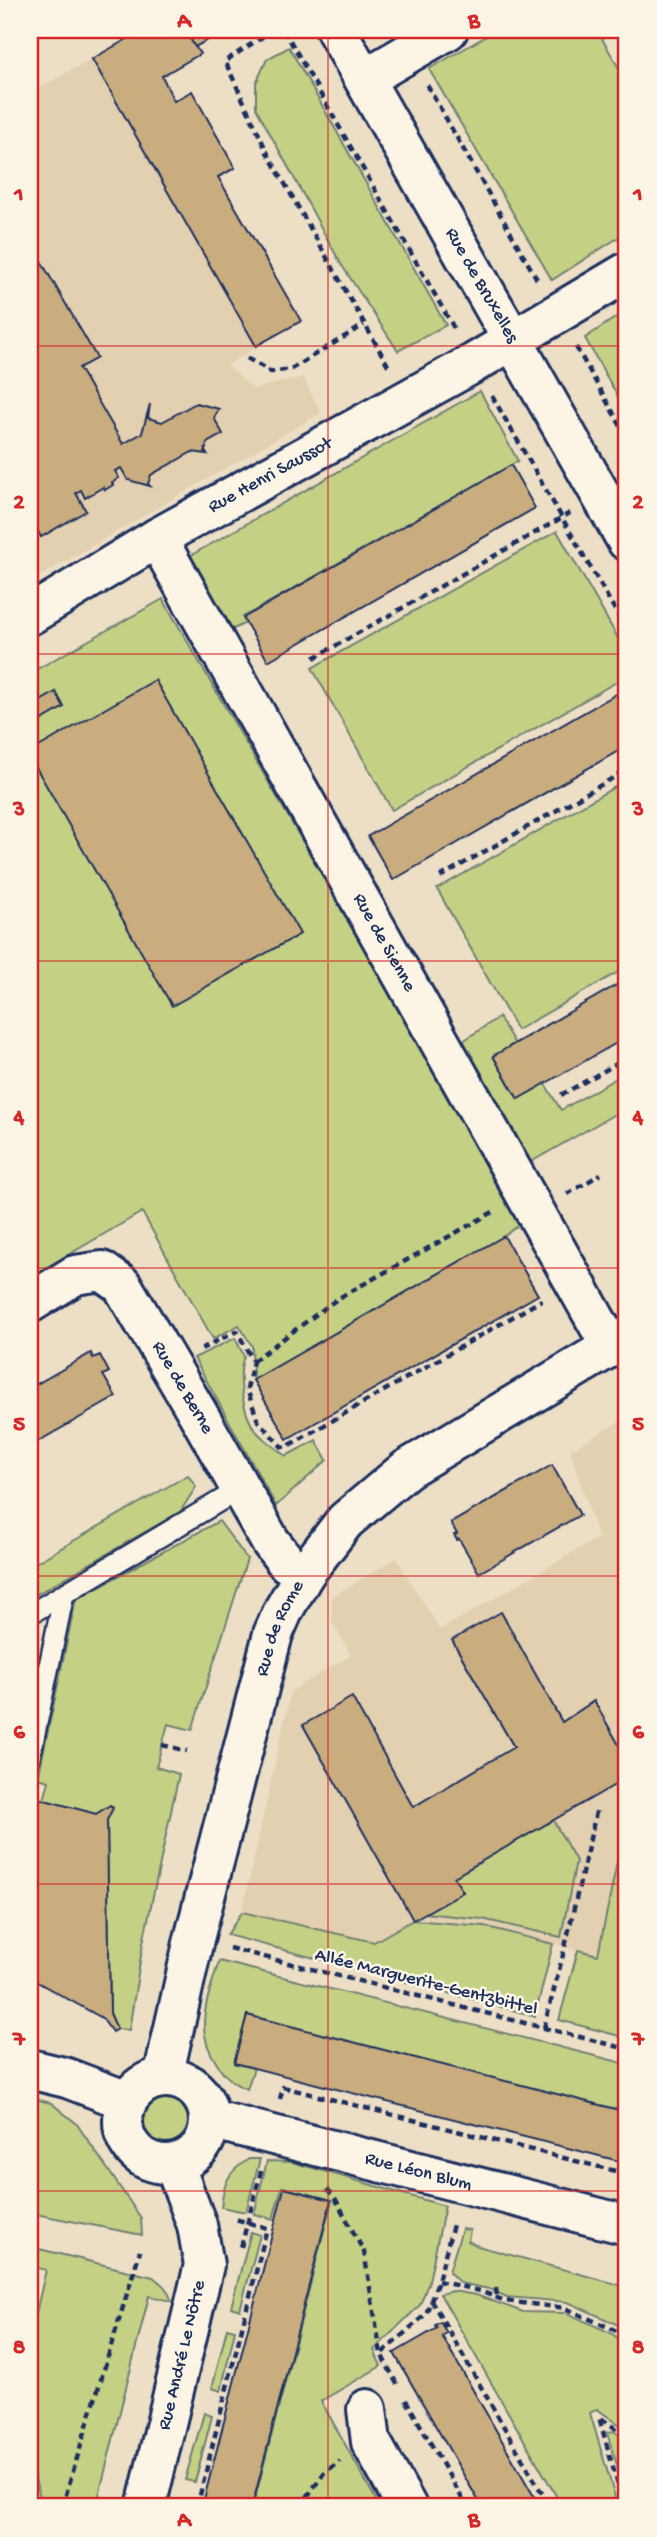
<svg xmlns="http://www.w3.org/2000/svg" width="657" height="2537" font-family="'Gochi Hand',sans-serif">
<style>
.built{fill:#e2d0b1}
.green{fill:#c4d185;stroke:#708072;stroke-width:2}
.building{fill:#caad7f;stroke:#1b2f5e;stroke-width:2}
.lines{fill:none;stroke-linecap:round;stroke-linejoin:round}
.service-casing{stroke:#1b2f5e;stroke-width:24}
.minor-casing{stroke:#1b2f5e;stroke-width:44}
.tertiary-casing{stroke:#1b2f5e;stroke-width:44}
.path{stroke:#1b2f5e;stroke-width:4.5;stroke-dasharray:7 5;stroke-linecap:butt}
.service{stroke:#fcf5e5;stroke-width:19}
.minor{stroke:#fcf5e5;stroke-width:38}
.tertiary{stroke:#fcf5e5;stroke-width:38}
.grid{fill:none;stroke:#d62828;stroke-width:2;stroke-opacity:0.55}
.labels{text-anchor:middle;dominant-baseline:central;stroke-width:5;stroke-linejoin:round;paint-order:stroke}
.street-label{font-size:19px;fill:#1b2f5e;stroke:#fcf5e5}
.neatline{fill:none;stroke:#d62828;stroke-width:2.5}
.grid-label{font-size:23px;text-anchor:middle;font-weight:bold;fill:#d62828}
</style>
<rect width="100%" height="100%" fill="#eddfc6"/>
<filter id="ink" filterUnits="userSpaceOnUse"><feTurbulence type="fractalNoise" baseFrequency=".0143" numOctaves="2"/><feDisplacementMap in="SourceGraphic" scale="14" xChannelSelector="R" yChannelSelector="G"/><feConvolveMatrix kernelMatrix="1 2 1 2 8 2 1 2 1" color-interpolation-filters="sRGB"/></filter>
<g filter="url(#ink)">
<g class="built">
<polygon points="143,30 185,30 200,54 162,77 174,100 192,91 235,168 219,178 301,321 227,365 253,389 303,377 321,413 30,582 30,93"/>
<polygon points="627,1417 627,1963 484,1926 414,1920 375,1942 242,1912 291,1691 351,1655 332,1622 332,1597 396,1558 440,1630 598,1538 570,1450"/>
</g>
<g class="green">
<polygon points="497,30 597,30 627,82 627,232 552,280 429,69"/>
<polygon points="289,47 446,325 398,351 341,264 256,108 256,83 267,59"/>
<polygon points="627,310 627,413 585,338"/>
<polygon points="480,391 518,461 243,617 246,623 223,634 181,561"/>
<polygon points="557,531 627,654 627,676 392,810 312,668"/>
<polygon points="163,599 372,962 519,1225 504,1236 253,1380 252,1346 239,1325 213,1339 142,1212 30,1277 30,673"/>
<polygon points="627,780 627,967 517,1030 437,889"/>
<polygon points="499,1017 515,1044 493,1056 518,1099 545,1084 561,1110 627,1072 627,1107 524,1166 460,1053 463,1041"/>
<path d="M235 1338 244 1356C237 1375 242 1414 256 1431 264 1440 276 1448 286 1456L316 1440 327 1460 276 1506 194 1358Z"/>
<polygon points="188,1475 196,1487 180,1512 30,1598 30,1566"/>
<polygon points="219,1521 247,1559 192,1730 168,1724 156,1767 179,1774 143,1943 129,2030 117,2029 110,2013 107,1820 112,1808 96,1814 44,1800 49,1781 38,1778 76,1599"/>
<polygon points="553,1820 576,1861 561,1937 482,1919 425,1913 463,1892 454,1877"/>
<polygon points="623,1833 627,1833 627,2038 559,2020 578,1950 598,1955"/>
<polygon points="242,1912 374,1942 413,1920 484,1926 553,1944 535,2016 227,1935"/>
<path d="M219 1961 627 2064V2112L247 2015 234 2063 254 2068 247 2089C224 2082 204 2050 204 2025 204 2003 213 1982 219 1961Z"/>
<circle cx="165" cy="2123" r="25"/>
<polygon points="30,2098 51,2103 76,2123 141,2218 142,2235 30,2213"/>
<path d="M249 2159H260L246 2212 221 2207C224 2183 227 2172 249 2159Z"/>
<polygon points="267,2161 292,2162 445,2206 429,2281 420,2305 374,2350 381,2366 321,2401 380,2507 253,2507 332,2200 282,2187 273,2219 254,2214"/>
<polygon points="462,2229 470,2230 468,2241 478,2246 627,2287 627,2329 568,2302 507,2297 489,2289 460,2283 449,2272"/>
<polygon points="251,2232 260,2235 240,2310 231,2307"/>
<path d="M31 2247 153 2277C162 2284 169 2289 171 2301L149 2296 96 2507H43L30 2462V2338L46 2270 30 2266Z"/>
<polygon points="452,2291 476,2295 523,2312 567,2313 611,2333 627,2345 627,2373 624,2375 627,2381 627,2430 597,2409 590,2413 618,2507 562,2506 440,2294"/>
<polygon points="227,2328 235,2330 221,2391 212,2388"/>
<polygon points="204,2413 212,2416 195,2482 185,2480"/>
<polygon points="614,2431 627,2441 627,2498 607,2432"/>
</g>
<g class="building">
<polygon points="143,30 185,30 200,54 162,76 174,101 192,91 235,168 218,177 301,321 256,346 92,59"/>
<polygon points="185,30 226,30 195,47"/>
<polygon points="30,242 97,358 79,368 123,444 142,433 150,404 148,418 162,422 196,403 219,409 214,418 223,434 207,443 205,452 207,454 192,452 151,475 148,484 150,486 128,480 121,468 115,471 119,478 112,483 113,485 105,490 103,487 85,498 81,490 76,493 86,511 41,537 30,517"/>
<polygon points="511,465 535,508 268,661 243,618"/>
<polygon points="155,680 300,934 172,1006 30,757 30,752"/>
<polygon points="627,688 627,746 393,880 368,836"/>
<polygon points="56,692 64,707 30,727 30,707"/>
<polygon points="627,979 627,1037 518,1099 493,1056"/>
<polygon points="504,1236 538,1295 287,1439 253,1380"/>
<polygon points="91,1353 93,1358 100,1355 109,1372 103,1375 116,1397 30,1446 30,1388"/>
<polygon points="552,1465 580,1515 479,1573 459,1539 457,1540 454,1535 457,1534 451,1523"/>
<polygon points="501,1612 562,1722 594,1701 627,1759 627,1778 454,1877 463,1892 413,1920 303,1725 352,1697 413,1807 514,1747 452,1640"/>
<polygon points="30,1796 96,1814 110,1805 113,1808 107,1820 110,2013 117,2029 112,2032 102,2018 30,1978"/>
<polygon points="247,2015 627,2112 627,2163 234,2063"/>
<polygon points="284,2188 331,2200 252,2507 202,2507"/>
<polygon points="440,2322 447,2333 442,2336 540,2507 482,2507 394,2353 437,2328 435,2325"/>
</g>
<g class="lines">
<g class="service-casing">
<g id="service">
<polyline points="30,1614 240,1489"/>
<polyline points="30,1757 64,1594"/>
</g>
</g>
<g class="minor-casing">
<g id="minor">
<path id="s1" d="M336 30 627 541"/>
<polyline points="364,79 448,30"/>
<path id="s2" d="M157 538 611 1347"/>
<path id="s3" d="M30 615 157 538 474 363 627 272"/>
<path id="s4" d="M30 1303 75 1275 102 1271 122 1285 197 1412 270 1541 287 1563 305 1573"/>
<path id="s5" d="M163 2077 194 1939 273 1634 284 1609 305 1573 345 1521 407 1469 627 1337"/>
<path id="s6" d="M210 2119 627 2225"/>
<polyline points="367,2409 371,2442 407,2507"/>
</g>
</g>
<g class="tertiary-casing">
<g id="tertiary">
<polyline points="30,2069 67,2078 127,2101"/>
<circle cx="166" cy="2121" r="43"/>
<path id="s7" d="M146 2507 204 2265 197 2225 174 2164"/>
</g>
</g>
<g class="path">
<polyline points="273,30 225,61 268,154 389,367"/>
<polyline points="284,30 455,330"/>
<polyline points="620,30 627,42"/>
<polyline points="427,85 538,281"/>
<polyline points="576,347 627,437"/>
<polyline points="247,358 271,372 291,369 364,325"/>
<polyline points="492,396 627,631"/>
<polyline points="314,658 570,513"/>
<polyline points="440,877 627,770"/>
<polyline points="561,1095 627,1058"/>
<polyline points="567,1194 601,1174"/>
<polyline points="201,1349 237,1331 253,1361 247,1389 258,1421 282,1447 288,1446 542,1300"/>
<polyline points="253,1361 337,1299 493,1212"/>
<polyline points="162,1745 187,1751"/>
<polyline points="229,1948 627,2049"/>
<polyline points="544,2028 565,1947 597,1808"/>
<polyline points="280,2099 283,2087 627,2174"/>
<polyline points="327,2189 334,2196 364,2252 381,2354"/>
<polyline points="241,2247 261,2171"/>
<polyline points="438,2281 480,2291 505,2301 565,2308 619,2332 627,2338"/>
<polyline points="496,2288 497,2297"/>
<polyline points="431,2300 550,2507"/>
<polyline points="397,2384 381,2354 426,2314 438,2281 454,2221"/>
<polyline points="406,2400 467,2507"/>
<polyline points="66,2507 64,2501 140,2251"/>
<polyline points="197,2507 267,2228 235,2219"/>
<polyline points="300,2507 324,2473 340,2461"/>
<polyline points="624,2507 599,2417 627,2436"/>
</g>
<use href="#service" class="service"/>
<use href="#minor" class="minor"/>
<use href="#tertiary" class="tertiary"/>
</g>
</g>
<path class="grid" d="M328 30V2507M30 346H627M30 654H627M30 961H627M30 1268H627M30 1576H627M30 1884H627M30 2191H627"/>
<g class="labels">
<g class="street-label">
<text stroke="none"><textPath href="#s1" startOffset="294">Rue de Bruxelles</textPath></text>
<text stroke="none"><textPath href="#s3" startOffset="278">Rue Henri Saussot</textPath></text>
<text stroke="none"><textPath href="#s2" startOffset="464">Rue de Sienne</textPath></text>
<text stroke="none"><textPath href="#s4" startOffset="224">Rue de Berne</textPath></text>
<text stroke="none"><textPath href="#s5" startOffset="464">Rue de Rome</textPath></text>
<text transform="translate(426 1983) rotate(14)">Allée Marguerite-Gentzbittel</text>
<text stroke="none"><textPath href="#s6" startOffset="215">Rue Léon Blum</textPath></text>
<text stroke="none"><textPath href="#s7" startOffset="156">Rue André Le Nôtre</textPath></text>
</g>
</g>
<rect width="657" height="2537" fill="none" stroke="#fcf5e5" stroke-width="77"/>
<rect x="38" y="38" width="580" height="2460" class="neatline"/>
<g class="grid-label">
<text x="184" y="27">A</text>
<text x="474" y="27">B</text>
<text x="19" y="200">1</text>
<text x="638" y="200">1</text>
<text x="19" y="508">2</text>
<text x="638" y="508">2</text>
<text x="19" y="815">3</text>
<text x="638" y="815">3</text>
<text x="19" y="1123">4</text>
<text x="638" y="1123">4</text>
<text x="19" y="1430">5</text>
<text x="638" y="1430">5</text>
<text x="19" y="1738">6</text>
<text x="638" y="1738">6</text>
<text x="19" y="2045">7</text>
<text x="638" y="2045">7</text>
<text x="19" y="2353">8</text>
<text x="638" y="2353">8</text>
<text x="184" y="2526">A</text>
<text x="474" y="2526">B</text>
</g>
</svg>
